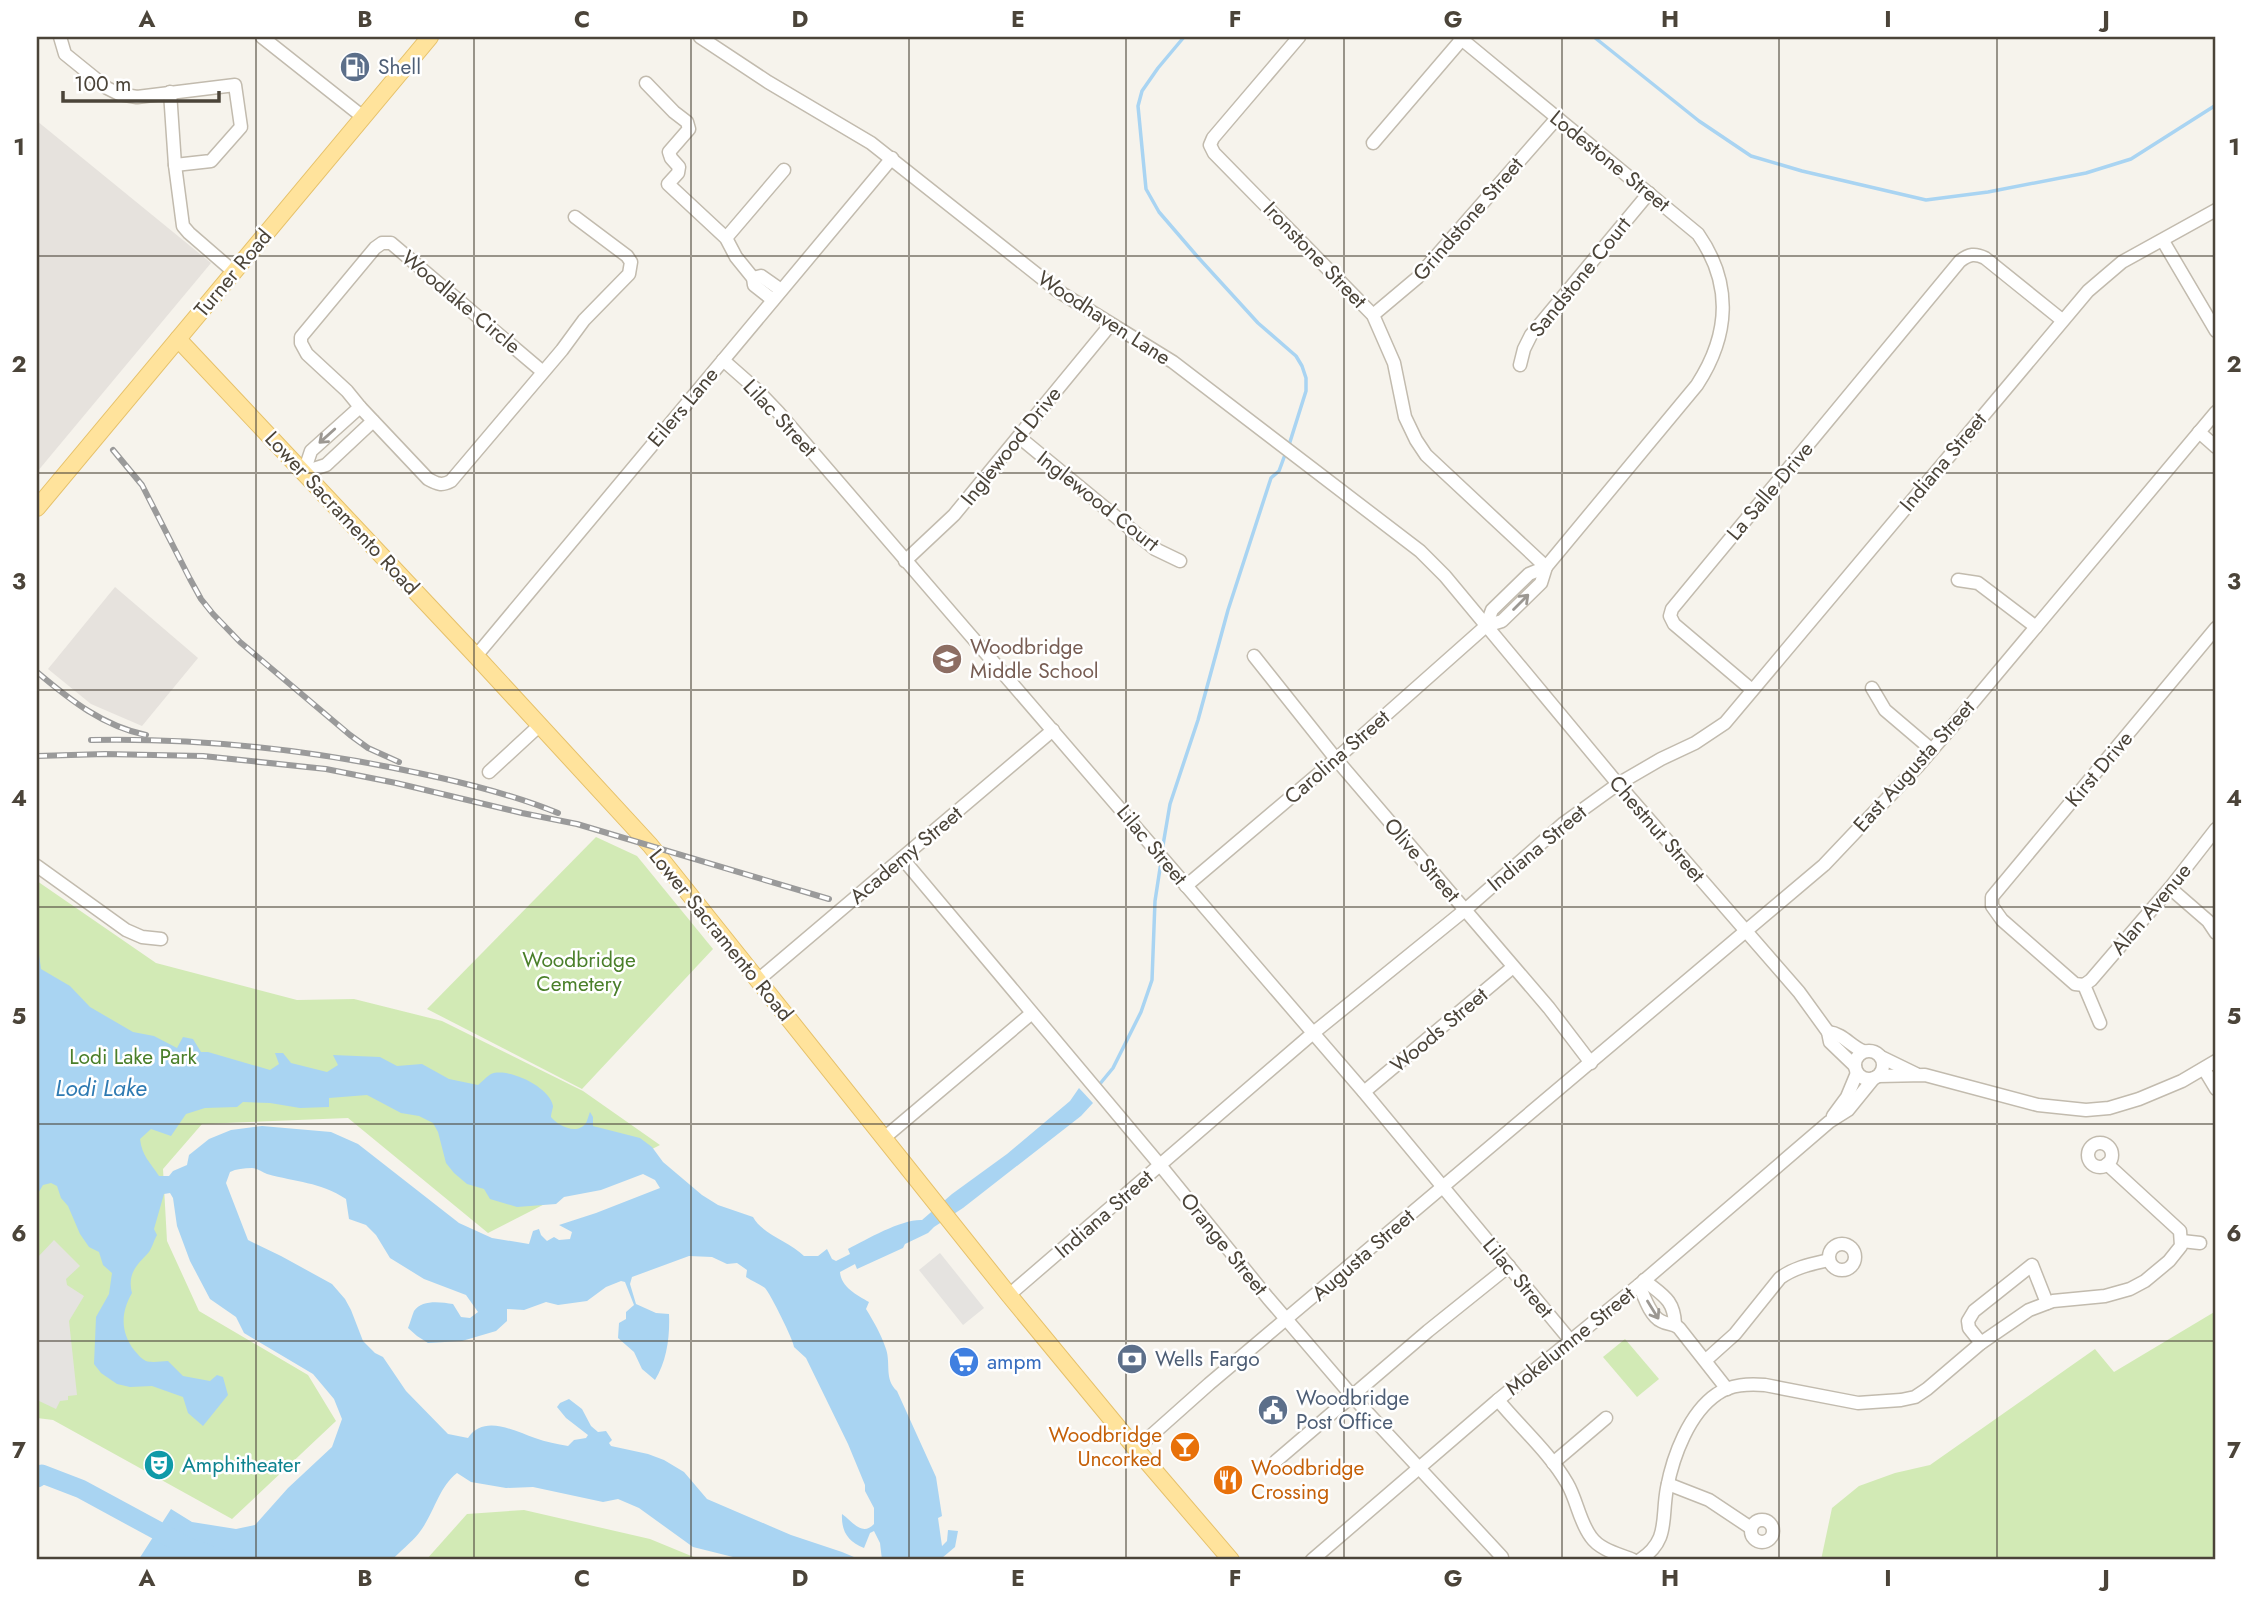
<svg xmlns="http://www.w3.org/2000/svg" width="2253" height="1597" font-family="Jost,sans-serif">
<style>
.industrial{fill:#e6e2dd}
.green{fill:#d2eab5}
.parking{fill:#e5e3e0}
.water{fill:#a9d4f2;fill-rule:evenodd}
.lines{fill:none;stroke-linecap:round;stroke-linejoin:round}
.stream{stroke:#a9d4f2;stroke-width:3.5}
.river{stroke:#a9d4f2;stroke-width:19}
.minor-casing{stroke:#c2bbae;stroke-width:15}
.major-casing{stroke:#e6c16a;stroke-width:18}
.minor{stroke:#fff;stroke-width:12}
.major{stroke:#ffe39c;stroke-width:16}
.rail-casing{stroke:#9a9a9a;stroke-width:6}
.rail{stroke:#fff;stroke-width:3.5;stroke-dasharray:10;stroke-linecap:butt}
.oneway{stroke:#9c9892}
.grid{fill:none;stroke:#4b4439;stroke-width:2;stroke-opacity:0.55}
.labels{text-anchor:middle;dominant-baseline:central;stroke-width:5;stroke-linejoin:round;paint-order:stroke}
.service-label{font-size:21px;fill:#4e5e75;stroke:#fff;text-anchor:start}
.street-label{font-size:21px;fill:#4b4439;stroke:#fff}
.education-label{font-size:21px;fill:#785e54;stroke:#fff;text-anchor:start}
.park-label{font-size:21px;fill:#4a7f2a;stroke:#fff}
.shop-label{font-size:21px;fill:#366cbe;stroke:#fff;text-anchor:start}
.food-label{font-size:21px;fill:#c56008;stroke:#fff;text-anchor:end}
.culture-label{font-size:21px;fill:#0d838f;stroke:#fff;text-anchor:start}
.water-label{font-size:23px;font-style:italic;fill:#2e7ab2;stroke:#fff}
.neatline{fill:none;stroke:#4b4439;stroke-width:2.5}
.grid-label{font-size:23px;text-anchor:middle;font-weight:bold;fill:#4b4439}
</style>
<rect width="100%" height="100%" fill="#f6f3ec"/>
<g class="industrial">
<polygon points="37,121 211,263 37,472"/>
<polygon points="115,587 198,658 142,726 91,704 48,669"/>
</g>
<g class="green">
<polygon points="596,837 637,856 713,949 582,1089 427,1009"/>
<polygon points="37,881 156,963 297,1000 354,999 442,1021 583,1091 660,1145 488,1233 348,1118 202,1124 163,1169 167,1241 199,1311 308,1375 336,1421 232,1519 53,1420 37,1418"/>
<polygon points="2216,1311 2216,1560 1821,1560 1832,1508 1859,1486 1895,1473 1930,1465 2095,1349 2114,1372"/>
<polygon points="1625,1339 1659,1379 1637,1397 1603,1357"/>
<polygon points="524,1510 650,1539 701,1560 426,1560 467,1514"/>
</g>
<g class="parking">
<polygon points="54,1240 80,1266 66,1279 67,1285 84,1296 69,1321 77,1395 68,1396 68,1400 60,1401 56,1409 37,1400 37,1258"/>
<polygon points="940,1253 984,1308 963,1325 919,1270"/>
</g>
<path class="water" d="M37 953 39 954 41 969 70 986 90 1007 133 1032 154 1036 177 1048 183 1037 193 1039 201 1052H208L270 1070 279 1064 275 1053H283L291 1063 327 1072 338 1065 333 1055 380 1057 397 1066 422 1064 449 1079 478 1085C482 1082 487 1076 491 1074 508 1067 550 1087 553 1106 553 1108 551 1114 551 1117 557 1125 577 1136 586 1123 587 1122 589 1114 590 1112L593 1117V1126L640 1138 652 1147 663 1162 702 1195 718 1205 753 1217C763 1235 789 1241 804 1256H818L827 1249 832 1259 836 1261 850 1254 848 1249C867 1239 902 1219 922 1220L952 1194 1007 1154 1070 1101 1079 1088 1093 1103 1081 1116 963 1208 934 1227 928 1233 905 1244 903 1248 857 1269 855 1264 840 1272C841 1287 857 1295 869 1302L866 1309C874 1322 881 1334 886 1349 891 1364 884 1379 897 1391L936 1477 942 1516 938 1518 942 1546 947 1541 948 1530 958 1531 955 1547 942 1558 943 1560H882L880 1543 874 1531 870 1533 864 1548C848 1542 841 1531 842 1514 852 1521 862 1537 874 1524V1508L865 1491V1485L848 1444 806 1358 794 1347C794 1341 770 1293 765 1288 760 1284 752 1281 746 1277L747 1270 737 1263 727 1264 712 1257 689 1256 632 1277 630 1284 636 1304 656 1313 669 1314C670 1336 667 1361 655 1380L642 1369 634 1352 618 1338 619 1323 626 1319V1312L634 1305 625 1282 621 1281 606 1287 587 1301 558 1305 546 1302 524 1310 507 1309V1321L496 1331 462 1341 428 1343 417 1336 408 1328C410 1323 412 1316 414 1311 422 1299 441 1302 453 1304L461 1317 470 1318 478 1312 466 1295 424 1279 390 1258 376 1235 366 1225 349 1219 346 1199C320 1182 296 1182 267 1174 262 1172 257 1168 252 1168 244 1168 236 1169 230 1172L226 1183 248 1240 281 1256 332 1284 345 1299 351 1310 363 1341 375 1353 383 1357 406 1391 448 1434 468 1438C484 1414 514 1431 535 1438 546 1442 557 1444 568 1446L574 1440 586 1438 588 1435 566 1418 557 1407 560 1403 569 1399 582 1409 591 1426 598 1432 606 1431 612 1440 609 1443 611 1446 648 1454 664 1460 684 1472 707 1499 791 1535 842 1552 861 1560H745L693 1547 639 1508 618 1499 603 1502 533 1487 506 1488 471 1482 457 1473C438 1488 434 1514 419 1533 411 1543 400 1551 392 1560H141L139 1559 171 1509 192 1522 236 1529 255 1525 288 1488 332 1447 342 1419 334 1399 313 1374 244 1333 236 1317 210 1299 190 1261 177 1226 173 1198 170 1193 164 1194 154 1229 157 1235C154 1240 152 1248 149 1252 137 1265 127 1273 132 1293 121 1312 120 1331 134 1350 137 1353 141 1359 146 1361 152 1363 162 1361 168 1361L183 1376 210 1381 217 1375 223 1377 228 1395 203 1426 188 1413 183 1397 152 1386 130 1387 117 1384 101 1373 94 1364 96 1317 109 1294 112 1273 103 1265 99 1252 89 1247 80 1234 68 1206 61 1198 57 1186 51 1183 43 1185 37 1195ZM367 1095 401 1113 419 1116 433 1123 438 1132 446 1163 454 1173 467 1184 484 1189 490 1199 517 1207 556 1204 564 1197 601 1190 643 1174 655 1180 660 1188 596 1213 559 1225 572 1232 570 1239 559 1240 554 1237 547 1241 541 1235 539 1229 533 1231 529 1244 492 1238 459 1223 358 1144 331 1132 262 1126 231 1130 209 1139 189 1155 187 1165 173 1171 169 1176H159C150 1162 142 1156 140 1139L151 1129 171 1136 186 1114 205 1108 237 1107 243 1102 270 1103 300 1108 329 1107V1098Z"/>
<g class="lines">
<g class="stream">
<polyline points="1184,37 1158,68 1142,91 1138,106 1146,189 1159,212 1196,255 1258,323 1296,356 1302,366 1306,378 1306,391 1289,445"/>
<polyline points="1594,37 1699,121 1751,156 1802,171 1926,200 1988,192 2086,173 2131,159 2216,105"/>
<polyline points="1162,851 1170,804 1198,720 1228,610 1271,478 1279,471 1286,452"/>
<polyline points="1099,1085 1113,1068 1141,1012 1152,980 1155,901 1161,862"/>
</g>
<polyline class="river" points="37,1478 42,1474 81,1489 188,1547 224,1560"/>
<g class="minor-casing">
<g id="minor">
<polyline points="60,37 65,54 107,88 119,94 137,97 235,85 241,127 211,161 175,165"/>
<polyline points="262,37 363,117"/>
<polyline points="700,37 768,82 871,143 1058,291 1173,362 1420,551 1445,576 1618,784 1799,992 1828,1032 1830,1042 1855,1066"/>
<polyline points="1299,37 1213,138 1210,145 1214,153 1373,315 1394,363 1405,417 1416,440 1426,455 1546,567"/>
<polyline points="646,83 674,112 687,122 689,129 669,152 671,158 679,167 678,173 668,184 726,238 736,257 753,278 754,285 773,300"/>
<polyline points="170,92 175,165 183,226 189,233 234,272"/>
<polyline points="1373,143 1462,39"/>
<polyline points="726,238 784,170"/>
<polyline points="2163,241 2216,331"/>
<polyline points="753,278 761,276 781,290"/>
<polyline points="1373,315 1417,278 1557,118"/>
<polyline points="723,360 757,390 778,412 1364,1092 1570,1340"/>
<polyline points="1520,365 1524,349 1531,335 1649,193"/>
<path d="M543 372 391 243H382L375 248 301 337V343L307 354 347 391 360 407 428 479C437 484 442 486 451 481L562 350 584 320 629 274 631 262 627 256 575 217"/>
<polyline points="2199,432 2216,447"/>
<polyline points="1019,437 1155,549 1180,561"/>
<polyline points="304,472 311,451 360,407"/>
<polyline points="304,472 326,465 373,421"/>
<polyline points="905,561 954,515 1111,324"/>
<polyline points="1958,580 1978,583 2036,627"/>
<polyline points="1486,626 1492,610 1529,574 1546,567"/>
<polyline points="476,656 892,158"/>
<polyline points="1254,656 1336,759 1549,1008 1591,1063"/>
<polyline points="1872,688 1885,710 1932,750"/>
<path d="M1752 690 1674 624 1670 616 1672 609 1960 261C1969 254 1975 253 1985 258L2062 320"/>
<polyline points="489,772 540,725"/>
<polyline points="902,858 1160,1165 1268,1298 1353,1397 1502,1557"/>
<polyline points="37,866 126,930 142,937 161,939"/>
<path d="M1186 886 1336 759 1486 626 1502 621 1541 583 1546 567 1697 385C1729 336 1733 284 1698 234L1459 37"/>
<polyline points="2170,888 2208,921 2216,933"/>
<polyline points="758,980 1053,730"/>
<polyline points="2084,985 2075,984 2002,920 1992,906 1992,897 2216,628"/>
<polyline points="2084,985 2091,980 2170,888 2216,829"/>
<polyline points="2084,985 2100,1023"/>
<path d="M1828 1032C1844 1034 1850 1046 1863 1051"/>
<circle cx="1869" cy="1065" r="14"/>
<polyline points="1881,1057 1916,1074"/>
<polyline points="2204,1069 2216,1089"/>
<polyline points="1878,1076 1925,1075 2038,1105 2086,1110 2109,1108 2139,1099 2182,1081 2216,1061"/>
<polyline points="1364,1092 1513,967"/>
<polyline points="1833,1116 1847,1097 1857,1073"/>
<polyline points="884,1138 1032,1013"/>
<circle cx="2100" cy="1155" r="12"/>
<polyline points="2182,1241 2200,1243"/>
<circle cx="1842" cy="1257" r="13"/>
<path d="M1644 1280C1662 1295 1674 1299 1675 1324"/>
<path d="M1639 1285C1644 1296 1650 1316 1661 1321 1668 1325 1673 1323 1679 1328L1727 1389"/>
<polyline points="1009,1295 1312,1034 1465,910 1564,823 1618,784 1661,759 1695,743 1725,723 2088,291 2122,262 2216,210"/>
<polyline points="1981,1343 1969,1328 1968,1321 1974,1311 2032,1265 2047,1303"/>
<path d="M1706 1360 1735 1334 1780 1278C1795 1267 1812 1264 1829 1260"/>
<path d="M1498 1400C1520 1427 1549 1452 1567 1483 1577 1500 1579 1521 1591 1537 1600 1550 1619 1554 1633 1560"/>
<polyline points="1136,1449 1209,1384 1824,865 1918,766 1963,714 2216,412"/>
<polyline points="1276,1461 1428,1331 1509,1266"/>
<polyline points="1553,1463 1606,1418"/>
<polyline points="1668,1484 1709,1500 1751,1528"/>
<circle cx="1762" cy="1531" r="11"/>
<polyline points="1312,1560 1498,1400 1639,1285 1829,1122 1848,1110 1874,1078"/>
<path d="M1640 1560C1670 1540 1661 1519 1667 1488 1673 1456 1689 1413 1717 1394 1731 1384 1749 1384 1765 1385L1858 1403 1901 1400 1915 1397 1927 1389 1981 1343 2029 1310 2053 1301 2105 1296 2130 1289 2145 1281 2169 1261 2181 1246 2180 1231 2107 1164"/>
</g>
</g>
<g class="major-casing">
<g id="major">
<polyline points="178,339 476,656 650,845 1009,1295 1136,1449 1231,1560"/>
<polyline points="37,508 430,37"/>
</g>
</g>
<use href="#minor" class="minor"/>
<use href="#major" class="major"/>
<g class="rail-casing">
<g id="rail">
<polyline points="113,450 142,485 190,579 201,599 213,614 240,642 350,735 368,748 399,762"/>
<path d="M37 672C70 700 103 726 146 735"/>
<path d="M91 740C193 738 294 748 394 768 449 779 506 792 558 813"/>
<polyline points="37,756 105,754 203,756 326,769 396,783 522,813 577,824 829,899"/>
</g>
</g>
<use href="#rail" class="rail"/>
</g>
<defs><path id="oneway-shaft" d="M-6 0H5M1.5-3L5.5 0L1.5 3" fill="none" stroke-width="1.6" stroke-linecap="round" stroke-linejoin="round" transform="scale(1.75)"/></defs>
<g class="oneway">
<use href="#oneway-shaft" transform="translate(327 436) rotate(138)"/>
<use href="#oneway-shaft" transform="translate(1521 602) rotate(-45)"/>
<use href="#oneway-shaft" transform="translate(1653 1310) rotate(58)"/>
</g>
<path class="grid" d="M256 37V1560M474 37V1560M691 37V1560M909 37V1560M1126 37V1560M1344 37V1560M1562 37V1560M1779 37V1560M1997 37V1560M37 256H2216M37 473H2216M37 690H2216M37 907H2216M37 1124H2216M37 1341H2216"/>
<defs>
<g id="fuel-disc" transform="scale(1.575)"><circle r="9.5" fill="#5c6f8a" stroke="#fff"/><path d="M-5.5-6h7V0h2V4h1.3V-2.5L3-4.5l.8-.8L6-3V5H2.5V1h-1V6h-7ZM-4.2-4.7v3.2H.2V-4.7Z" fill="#fff"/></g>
<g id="school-disc" transform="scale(1.575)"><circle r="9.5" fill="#8d6e63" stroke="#fff"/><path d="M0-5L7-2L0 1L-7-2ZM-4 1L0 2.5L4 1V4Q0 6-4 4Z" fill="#fff"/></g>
<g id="bank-disc" transform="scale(1.575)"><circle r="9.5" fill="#5c6f8a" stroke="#fff"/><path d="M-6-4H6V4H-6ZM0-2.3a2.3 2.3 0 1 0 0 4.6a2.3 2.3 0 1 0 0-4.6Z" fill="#fff"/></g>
<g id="supermarket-disc" transform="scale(1.575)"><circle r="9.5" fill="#3f7fe0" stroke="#fff"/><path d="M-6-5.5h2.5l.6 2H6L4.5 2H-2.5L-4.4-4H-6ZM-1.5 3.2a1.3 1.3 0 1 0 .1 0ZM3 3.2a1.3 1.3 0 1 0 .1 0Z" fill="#fff"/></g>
<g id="civic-disc" transform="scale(1.575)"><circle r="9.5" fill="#5c6f8a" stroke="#fff"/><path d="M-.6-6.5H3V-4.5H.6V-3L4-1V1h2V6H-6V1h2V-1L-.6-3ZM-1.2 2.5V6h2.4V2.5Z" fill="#fff"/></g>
<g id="bar-disc" transform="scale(1.575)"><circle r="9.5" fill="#e8710a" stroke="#fff"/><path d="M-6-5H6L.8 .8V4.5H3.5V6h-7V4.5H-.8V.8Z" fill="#fff"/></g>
<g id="theatre-disc" transform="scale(1.575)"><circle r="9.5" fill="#0f9aa8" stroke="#fff"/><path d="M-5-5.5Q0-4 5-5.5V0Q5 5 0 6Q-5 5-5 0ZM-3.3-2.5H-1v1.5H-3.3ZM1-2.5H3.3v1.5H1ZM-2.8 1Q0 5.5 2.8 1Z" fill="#fff"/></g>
<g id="restaurant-disc" transform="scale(1.575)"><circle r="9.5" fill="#e8710a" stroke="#fff"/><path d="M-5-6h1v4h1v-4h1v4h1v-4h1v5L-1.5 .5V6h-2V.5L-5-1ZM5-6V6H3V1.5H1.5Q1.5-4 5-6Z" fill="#fff"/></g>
</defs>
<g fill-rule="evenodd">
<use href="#fuel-disc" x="355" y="67"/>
<use href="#school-disc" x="947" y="659"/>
<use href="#bank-disc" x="1132" y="1359"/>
<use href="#supermarket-disc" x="964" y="1362"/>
<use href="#civic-disc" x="1273" y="1410"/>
<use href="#bar-disc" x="1185" y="1447"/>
<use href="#theatre-disc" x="159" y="1465"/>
<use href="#restaurant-disc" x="1228" y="1480"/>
</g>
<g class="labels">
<g class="service-label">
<text x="378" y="67">Shell</text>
<text x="1155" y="1359">Wells Fargo</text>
<text x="1296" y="1398">Woodbridge<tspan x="1296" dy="24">Post Office</tspan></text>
</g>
<g class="street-label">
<text transform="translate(1610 161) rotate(39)">Lodestone Street</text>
<text transform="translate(1468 219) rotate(-49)">Grindstone Street</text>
<text transform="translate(1315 255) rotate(46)">Ironstone Street</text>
<text transform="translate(233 273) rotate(-50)">Turner Road</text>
<text transform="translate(1580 277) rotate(-51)">Sandstone Court</text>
<text transform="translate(461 302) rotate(40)">Woodlake Circle</text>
<text transform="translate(1104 318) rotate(33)">Woodhaven Lane</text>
<text transform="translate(683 407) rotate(-50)">Eilers Lane</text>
<text transform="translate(780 418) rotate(47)">Lilac Street</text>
<text transform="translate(1011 446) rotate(-51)">Inglewood Drive</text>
<text transform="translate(1943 462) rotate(-50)">Indiana Street</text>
<text transform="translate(1770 491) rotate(-50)">La Salle Drive</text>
<text transform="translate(1098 501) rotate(38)">Inglewood Court</text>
<text transform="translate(342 513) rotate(47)">Lower Sacramento Road</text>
<text transform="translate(1337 757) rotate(-41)">Carolina Street</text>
<text transform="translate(1914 766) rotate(-48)">East Augusta Street</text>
<text transform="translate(2099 769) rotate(-50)">Kirst Drive</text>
<text transform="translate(1657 829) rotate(49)">Chestnut Street</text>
<text transform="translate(1152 845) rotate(50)">Lilac Street</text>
<text transform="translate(1537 848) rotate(-40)">Indiana Street</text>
<text transform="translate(906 855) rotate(-40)">Academy Street</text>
<text transform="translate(1422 860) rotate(49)">Olive Street</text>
<text transform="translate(2151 909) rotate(-50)">Alan Avenue</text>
<text transform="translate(721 935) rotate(51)">Lower Sacramento Road</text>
<text transform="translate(1439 1030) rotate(-40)">Woods Street</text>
<text transform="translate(1104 1214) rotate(-41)">Indiana Street</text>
<text transform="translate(1224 1244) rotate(51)">Orange Street</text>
<text transform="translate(1363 1255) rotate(-41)">Augusta Street</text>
<text transform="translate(1518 1278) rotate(50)">Lilac Street</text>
<text transform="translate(1570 1341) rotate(-39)">Mokelumne Street</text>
</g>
<g class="education-label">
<text x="970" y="647">Woodbridge<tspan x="970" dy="24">Middle School</tspan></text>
</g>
<g class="park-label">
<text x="579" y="960">Woodbridge<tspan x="579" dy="24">Cemetery</tspan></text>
<text x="133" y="1057">Lodi Lake Park</text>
</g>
<g class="shop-label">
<text x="987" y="1362">ampm</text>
</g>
<g class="food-label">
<text x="1162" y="1435">Woodbridge<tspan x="1162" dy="24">Uncorked</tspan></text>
<text x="1251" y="1468" text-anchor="start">Woodbridge<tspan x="1251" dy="24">Crossing</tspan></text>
</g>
<g class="culture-label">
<text x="182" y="1465">Amphitheater</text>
</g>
<g class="water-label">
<text x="101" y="1088">Lodi Lake</text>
</g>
</g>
<rect width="2253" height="1597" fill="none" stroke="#ffffff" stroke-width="77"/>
<path d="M63 91v10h156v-10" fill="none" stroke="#4b4439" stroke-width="3.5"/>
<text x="74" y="91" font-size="21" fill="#4b4439" stroke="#ffffff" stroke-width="5" paint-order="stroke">100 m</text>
<rect x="38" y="38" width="2176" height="1520" class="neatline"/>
<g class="grid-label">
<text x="147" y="27">A</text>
<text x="365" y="27">B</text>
<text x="582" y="27">C</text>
<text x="800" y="27">D</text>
<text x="1018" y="27">E</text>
<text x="1235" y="27">F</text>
<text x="1453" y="27">G</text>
<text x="1670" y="27">H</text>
<text x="1888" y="27">I</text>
<text x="2106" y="27">J</text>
<text x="19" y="155">1</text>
<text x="2234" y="155">1</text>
<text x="19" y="372">2</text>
<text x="2234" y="372">2</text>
<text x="19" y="589">3</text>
<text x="2234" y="589">3</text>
<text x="19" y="806">4</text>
<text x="2234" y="806">4</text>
<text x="19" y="1024">5</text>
<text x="2234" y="1024">5</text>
<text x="19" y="1241">6</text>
<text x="2234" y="1241">6</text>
<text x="19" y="1458">7</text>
<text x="2234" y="1458">7</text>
<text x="147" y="1586">A</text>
<text x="365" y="1586">B</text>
<text x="582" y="1586">C</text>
<text x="800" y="1586">D</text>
<text x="1018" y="1586">E</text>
<text x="1235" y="1586">F</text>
<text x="1453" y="1586">G</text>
<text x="1670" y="1586">H</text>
<text x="1888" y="1586">I</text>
<text x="2106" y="1586">J</text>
</g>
</svg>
